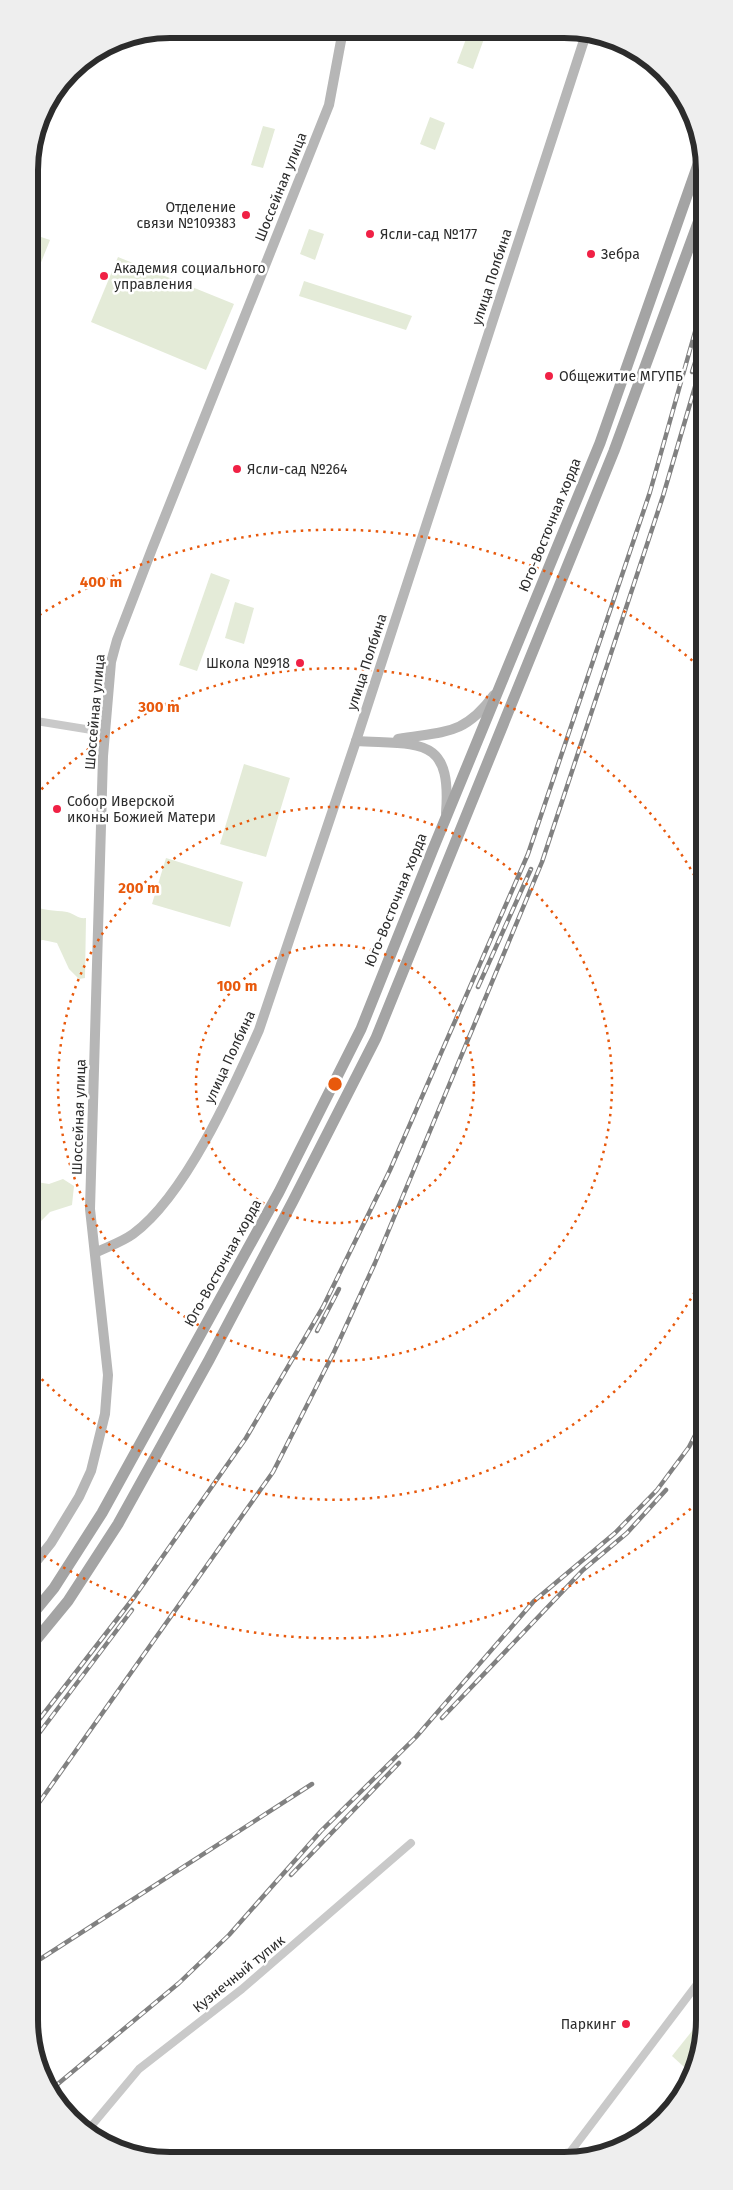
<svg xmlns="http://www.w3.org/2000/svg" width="733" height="2190" font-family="'Fira Sans',sans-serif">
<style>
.green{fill:#e4ebd8}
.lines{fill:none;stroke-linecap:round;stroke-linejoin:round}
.minor{stroke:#c9c9c9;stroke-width:8}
.secondary{stroke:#b6b6b6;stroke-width:10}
.primary{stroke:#a4a4a4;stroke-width:11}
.rail-casing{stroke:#818181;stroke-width:4.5}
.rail{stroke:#fff;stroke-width:2.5;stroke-dasharray:8;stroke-linecap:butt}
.ring{fill:none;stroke:#e8590c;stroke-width:2.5;stroke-dasharray:2.5 5}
.poi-dot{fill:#f02145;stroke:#fff;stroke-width:2}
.labels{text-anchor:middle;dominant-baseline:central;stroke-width:5;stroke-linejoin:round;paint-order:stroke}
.street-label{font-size:14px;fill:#2c2c2c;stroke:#fff}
.poi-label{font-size:14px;fill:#2c2c2c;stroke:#fff;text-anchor:start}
.rim{fill:none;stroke:#2c2c2c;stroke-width:6}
.centre{fill:#e8590c;stroke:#fff;stroke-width:2.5}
.ring-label{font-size:15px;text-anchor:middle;font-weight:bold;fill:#e8590c;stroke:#fff;stroke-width:5;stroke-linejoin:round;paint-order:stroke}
</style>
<rect width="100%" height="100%" fill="#fff"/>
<g class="green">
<polygon points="469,31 485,36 473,69 457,63"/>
<polygon points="430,117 445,123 435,150 420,144"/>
<polygon points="263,126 275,129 263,168 251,165"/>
<polygon points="309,229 324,234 315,260 300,254"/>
<polygon points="32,234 50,240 36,275 29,272 29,242"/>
<polygon points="118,257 234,304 206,370 91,322"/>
<polygon points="304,281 412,316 406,330 299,296"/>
<polygon points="211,573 230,580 197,671 179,665"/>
<polygon points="235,602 254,608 244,644 225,638"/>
<polygon points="244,764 290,778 266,857 220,844"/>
<polygon points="166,858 243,882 230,927 152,904"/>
<path d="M30 905C43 911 54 910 67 912 75 914 78 919 86 918L85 978 79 979 69 969 57 943 43 940 30 942Z"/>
<polygon points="63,1179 74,1186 72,1205 50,1212 40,1222 40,1237 30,1237 30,1181 49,1184"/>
<polygon points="704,2016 704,2030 693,2075 672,2056"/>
</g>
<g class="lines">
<g class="minor">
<polyline points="30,720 104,732"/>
<polyline points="88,2130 139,2069 242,1989 411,1843"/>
<polyline points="565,2159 704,1975"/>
</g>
<g class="secondary">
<path d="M398 739C444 731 464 736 494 695"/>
<path d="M356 741C419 745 452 735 446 813"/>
<path d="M95 1253C107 1247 122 1242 133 1234 185 1196 233 1089 259 1030L356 741 587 31"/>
<polyline points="31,1568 51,1543 79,1497 91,1471 105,1414 108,1375 90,1209 103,756 111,662 117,640 152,549 329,105 343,30"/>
</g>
<g class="primary">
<polyline points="31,1616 54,1588 102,1513 279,1192 361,1029 433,849 600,443 702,153"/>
<polyline points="31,1646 68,1601 118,1524 209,1360 293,1201 376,1038 614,451 702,212"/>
</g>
<g class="rail-casing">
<g id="rail">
<polyline points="692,372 702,341"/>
<polyline points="478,987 531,869"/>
<polyline points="317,1331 339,1289"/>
<polyline points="442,1718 583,1570 627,1533 666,1490"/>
<polyline points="31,1730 135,1596 246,1438 323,1307 390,1170 528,854 650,492 702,307"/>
<polyline points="31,1744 132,1610"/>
<polyline points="31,1814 273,1472 334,1352 375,1263 542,862 663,496 702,363"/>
<polyline points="291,1875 399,1763"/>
<polyline points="31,1965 312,1784"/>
<polyline points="53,2088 179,1983 229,1935 321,1831 416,1737 534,1601 615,1533 657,1490 689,1447 703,1420"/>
</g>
</g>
<use href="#rail" class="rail"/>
</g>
<g class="ring">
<circle cx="335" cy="1084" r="139"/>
<circle cx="335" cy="1084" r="277"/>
<path d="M702 1279A416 416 0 0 1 31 1368M31 800A416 416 0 0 1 702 889"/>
<path d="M702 1499A554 554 0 0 1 33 1549M33 619A554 554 0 0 1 702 669"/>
</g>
<g class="poi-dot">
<circle cx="246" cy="215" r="5"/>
<circle cx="370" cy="234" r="5"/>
<circle cx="591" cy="254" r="5"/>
<circle cx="104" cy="276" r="5"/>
<circle cx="549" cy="376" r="5"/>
<circle cx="237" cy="469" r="5"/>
<circle cx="300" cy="663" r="5"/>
<circle cx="57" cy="809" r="5"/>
<circle cx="626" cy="2024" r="5"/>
</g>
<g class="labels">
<g class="street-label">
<text transform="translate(281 187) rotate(-68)">Шоссейная улица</text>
<text transform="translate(492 277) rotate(-72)">улица Полбина</text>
<text transform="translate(550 525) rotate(-68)">Юго-Восточная хорда</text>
<text transform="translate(367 662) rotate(-72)">улица Полбина</text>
<text transform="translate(95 712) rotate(-85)">Шоссейная улица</text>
<text transform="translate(396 900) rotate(-68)">Юго-Восточная хорда</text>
<text transform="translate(230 1057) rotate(-65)">улица Полбина</text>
<text transform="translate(79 1117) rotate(-88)">Шоссейная улица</text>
<text transform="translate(223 1263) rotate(-61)">Юго-Восточная хорда</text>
<text transform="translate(239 1974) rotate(-39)">Кузнечный тупик</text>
</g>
<g class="poi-label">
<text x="236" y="207" text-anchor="end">Отделение<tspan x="236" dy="16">связи №109383</tspan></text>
<text x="380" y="234">Ясли-сад №177</text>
<text x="601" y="254">Зебра</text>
<text x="114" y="268">Академия социального<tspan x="114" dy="16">управления</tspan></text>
<text x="559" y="376">Общежитие МГУПБ</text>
<text x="247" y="469">Ясли-сад №264</text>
<text x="290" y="663" text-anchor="end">Школа №918</text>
<text x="67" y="801">Собор Иверской<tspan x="67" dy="16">иконы Божией Матери</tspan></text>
<text x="616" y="2024" text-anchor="end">Паркинг</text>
</g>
</g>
<path d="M0 0H733V2190H0ZM170 38H564A132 132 0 0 1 696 170V2020A132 132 0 0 1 564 2152H170A132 132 0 0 1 38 2020V170A132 132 0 0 1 170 38Z" fill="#eee" fill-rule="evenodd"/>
<path class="rim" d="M170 38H564A132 132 0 0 1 696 170V2020A132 132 0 0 1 564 2152H170A132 132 0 0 1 38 2020V170A132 132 0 0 1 170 38Z"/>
<circle cx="335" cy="1084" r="8" class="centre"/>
<g class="ring-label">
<text x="101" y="587">400 m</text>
<text x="159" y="712">300 m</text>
<text x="139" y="893">200 m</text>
<text x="237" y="991">100 m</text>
</g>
</svg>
